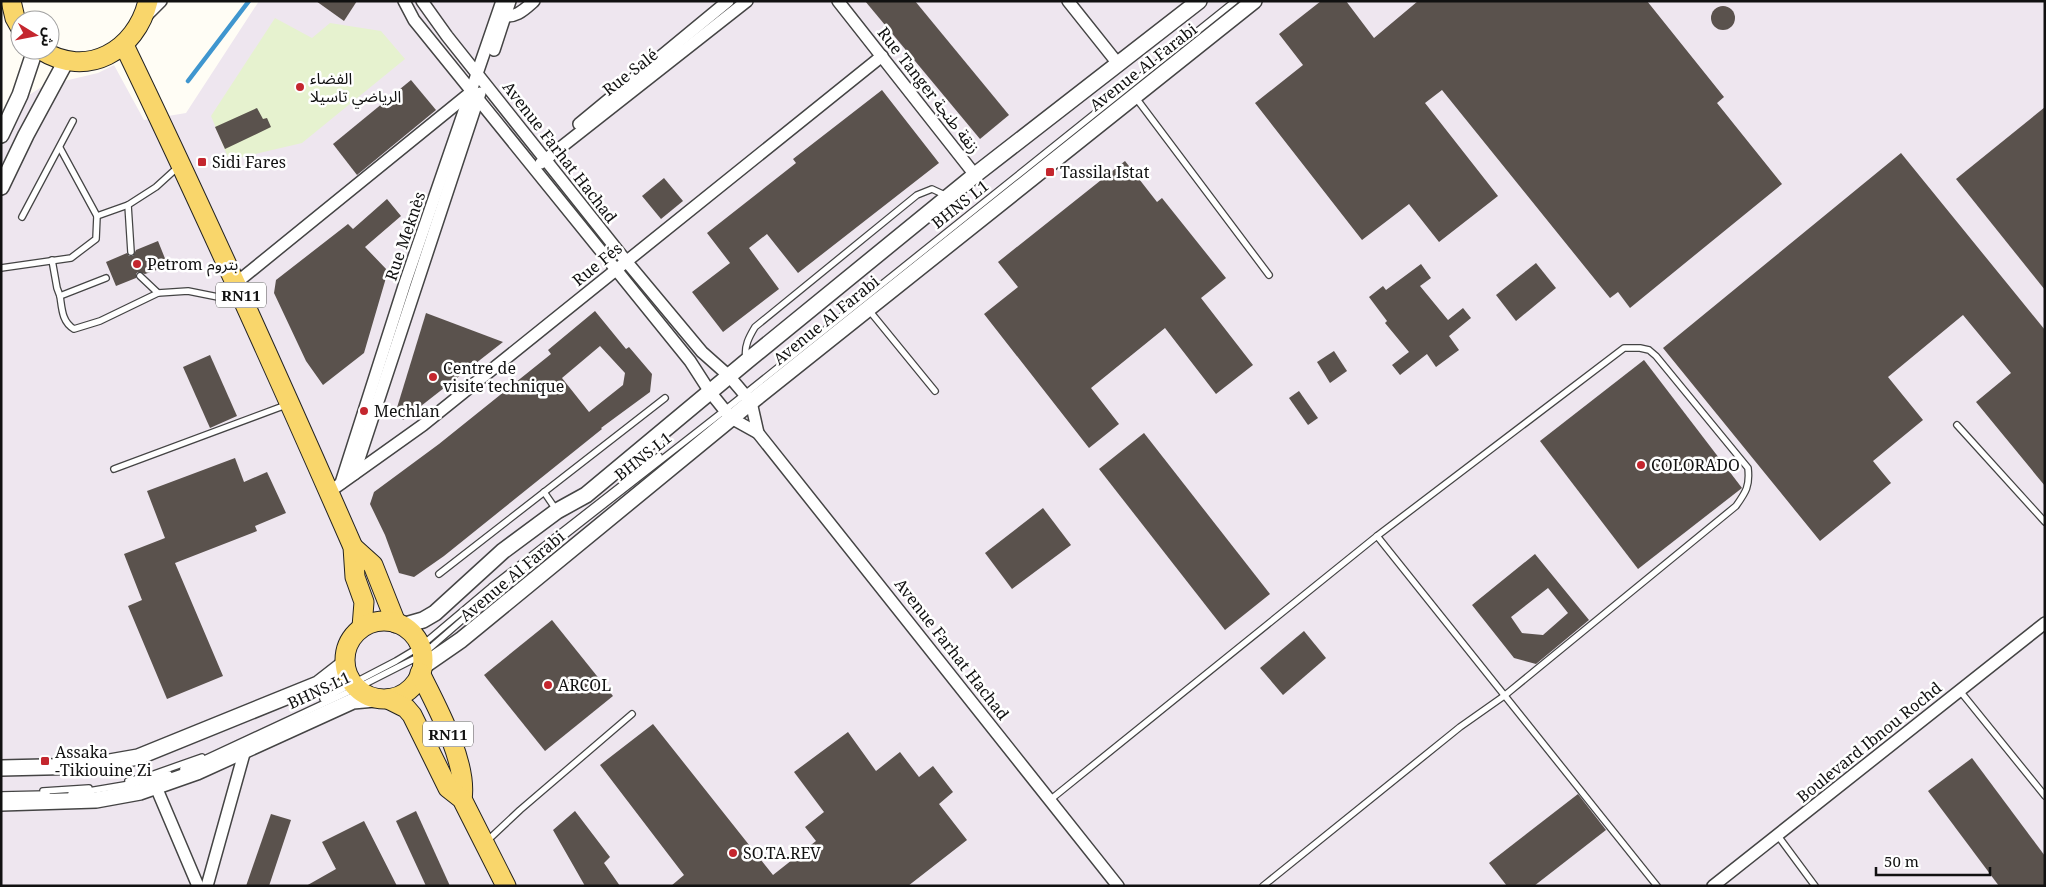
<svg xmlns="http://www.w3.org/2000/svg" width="2046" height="887" font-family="'Noto Serif','Noto Sans Arabic',serif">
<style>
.industrial{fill:#eee6ef}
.pitch{fill:#e6f2cf}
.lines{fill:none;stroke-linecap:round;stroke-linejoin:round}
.stream{stroke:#3f96cf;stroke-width:4.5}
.building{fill:#5a524d;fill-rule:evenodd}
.service-casing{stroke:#444;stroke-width:8}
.minor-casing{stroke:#444;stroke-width:14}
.tertiary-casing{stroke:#444;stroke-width:18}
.primary-casing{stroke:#222;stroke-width:21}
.service{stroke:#fff;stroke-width:5.5}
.minor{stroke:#fff;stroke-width:11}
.tertiary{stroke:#fff;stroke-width:15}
.primary{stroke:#f9d66b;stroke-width:19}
.poi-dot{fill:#c4262e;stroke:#fff;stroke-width:2}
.labels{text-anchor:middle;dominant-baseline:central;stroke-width:5;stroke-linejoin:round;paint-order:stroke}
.shield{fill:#fff;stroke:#585858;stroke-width:1}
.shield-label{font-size:15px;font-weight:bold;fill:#111}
.street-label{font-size:16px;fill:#111;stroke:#fff}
.poi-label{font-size:16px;fill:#111;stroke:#fff;text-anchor:start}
</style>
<rect width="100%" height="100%" fill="#fffdf5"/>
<polygon class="industrial" points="259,1 2045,1 2045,886 1,886 1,123 26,97 43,86 98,73 114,65 144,120 186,113"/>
<polygon class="pitch" points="275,18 312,38 330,23 381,31 405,59 302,143 229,160 211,116"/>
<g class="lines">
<polyline class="stream" points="188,81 249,1"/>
</g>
<g class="building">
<polygon points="316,1 357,1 344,21"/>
<polygon points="865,1 915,1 1009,115 980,139"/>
<polygon points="1321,1 1346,1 1374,38 1418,1 1647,1 1724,97 1717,103 1782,184 1630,308 1618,292 1610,298 1442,90 1425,103 1498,196 1439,242 1409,204 1362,240 1255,103 1303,65 1279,34"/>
<circle cx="1723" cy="18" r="12"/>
<polygon points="411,80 436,110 357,175 333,144"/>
<polygon points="882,90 939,163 798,273 767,234 749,248 779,289 723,332 692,292 730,263 707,233 796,163 793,159"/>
<polygon points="2045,107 2045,290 1956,179"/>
<polygon points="257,108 263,119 267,118 271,127 225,149 215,127"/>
<polygon points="1901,153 2045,330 2045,486 1976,402 2011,373 1963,315 1888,377 1923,420 1873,461 1891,483 1820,541 1663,348"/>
<polygon points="1125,161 1157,202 1162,198 1226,278 1201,298 1253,365 1216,394 1165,328 1091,388 1119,424 1089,448 984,314 1018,287 998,262"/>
<polygon points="664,178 683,201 661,219 642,196"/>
<polygon points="387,199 401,216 365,247 388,271 364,353 323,385 306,361 274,293 276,280 348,224 353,229"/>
<polygon points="158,241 168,266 145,274 138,272 136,274 136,278 116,286 106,262 127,253 129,256 133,256 136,250"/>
<polygon points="1536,263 1556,288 1516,321 1496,295"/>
<polygon points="1421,264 1431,278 1420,286 1448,320 1463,308 1471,318 1449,336 1459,350 1436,367 1427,354 1400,375 1392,365 1409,352 1385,323 1387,321 1369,297 1383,286 1386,290"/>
<path d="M595 311 626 349 629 347 652 374 650 392 601 428 602 429 444 556 414 577 399 573 385 535 370 504 374 492 439 444 551 354 548 350ZM600 346 625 373 623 385 589 412 562 378Z"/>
<polygon points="426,313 503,342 403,420 396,411"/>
<polygon points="1334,351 1347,371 1330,383 1317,362"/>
<polygon points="210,355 237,416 210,428 183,367"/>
<polygon points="1644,360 1742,488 1638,569 1540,441"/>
<polygon points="1299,391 1318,418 1308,425 1289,398"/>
<polygon points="1144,433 1270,594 1225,630 1099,469"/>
<polygon points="235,458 244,482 267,472 286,513 255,526 257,531 175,563 223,676 167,699 128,606 142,600 124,554 165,538 147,491"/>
<polygon points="1043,508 1071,545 1012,589 985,553"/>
<path d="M1535 554 1589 620 1536 664 1514 658 1472 605ZM1548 588 1568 613 1543 635 1522 633 1511 617Z"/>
<polygon points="552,620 613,696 545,751 484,675"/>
<polygon points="1304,631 1326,658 1283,695 1260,668"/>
<polygon points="653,724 773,875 816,841 805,827 824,812 794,772 848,732 876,771 900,752 919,777 933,766 953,792 939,804 967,840 908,886 671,886 684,875 600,765"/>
<polygon points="1972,758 2045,856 2045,886 1999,886 1928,791"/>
<polygon points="1578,794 1606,830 1534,886 1507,886 1489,863"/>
<polygon points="416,811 450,886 426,886 396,821"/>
<polygon points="575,811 610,857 604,863 620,886 585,886 553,830"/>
<polygon points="271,814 291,820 269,886 246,886"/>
<polygon points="364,821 397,886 306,886 336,869 322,842"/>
</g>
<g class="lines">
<g class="service-casing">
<g id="service">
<polyline points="1136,98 1269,275"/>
<polyline points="97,216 128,205"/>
<polyline points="22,217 73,121"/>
<polyline points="131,252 128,205 156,187 178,167"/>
<polyline points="52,260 57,288 60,296 106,278"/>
<polyline points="1,268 71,258 96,239 97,216 60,148"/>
<polyline points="140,276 158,293 188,291 238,301"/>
<path d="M60 296C62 309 62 322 74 329L100 321 158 293"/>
<polyline points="868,309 935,391"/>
<path d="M746 358C744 346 749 337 755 327L917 195 932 189 947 196"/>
<polyline points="1957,425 2045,522"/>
<polyline points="114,469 286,405"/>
<polyline points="544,492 557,511"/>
<polyline points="1377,536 1657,886"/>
<polyline points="439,574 665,398"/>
<polyline points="1960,691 2045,796"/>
<polyline points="323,699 396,661 421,646 491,587 659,456"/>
<polyline points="183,769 357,688 422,655 468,615 482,600 725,410 1235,1"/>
<polyline points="128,781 151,775 202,757"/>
<polyline points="43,791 89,788"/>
<polyline points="71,794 136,783 169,774"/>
<polyline points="1,795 47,794"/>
<path d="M1050 800 1377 536 1624 348H1640L1649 350 1656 356 1748 468C1750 486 1746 492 1736 506L1504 696 1460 727 1263 886"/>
<polyline points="1778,836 1815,886"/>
<polyline points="487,841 520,810 632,714"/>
</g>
</g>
<g class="minor-casing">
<g id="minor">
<polyline points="404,1 414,20 690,361 710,392 731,418 758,433 1118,886"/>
<polyline points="422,1 447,36 626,261 702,352 729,376 751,402 758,433"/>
<polyline points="838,1 975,175"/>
<polyline points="1068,1 1119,65"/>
<path d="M501 15C515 19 524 10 534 1"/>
<polyline points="146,16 161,1"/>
<polyline points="494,50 510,1"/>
<polyline points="579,124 728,1"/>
<polyline points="541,163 747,1"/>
<polyline points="236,283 470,93"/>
<polyline points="354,474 480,93"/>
<polyline points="341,483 405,283 502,1"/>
<polyline points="329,492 423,425 882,56"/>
<polyline points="156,787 198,886"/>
<polyline points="207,886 245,750"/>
<polyline points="1713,886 2045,623"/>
</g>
</g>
<g class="tertiary-casing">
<g id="tertiary">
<polyline points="1,135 20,95 35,50"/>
<polyline points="1,187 26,135 66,61"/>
<polyline points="402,626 423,620 435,613 503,551 557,511 586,495 747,361 975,175 1199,1"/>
<polyline points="422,667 461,640 751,402 1254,1"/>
<polyline points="1,768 87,766 138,757 318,684 345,663"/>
<polyline points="1,803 96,800 140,792 197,772 353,701 375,699"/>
</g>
</g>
<g class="primary-casing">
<g id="primary">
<polyline points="11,1 15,18 20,27"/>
<path d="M124 45C204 211 279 378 353 547L355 577 364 602 362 627"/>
<path d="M41 50C87 79 136 51 148 1"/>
<polyline points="353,547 373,565 396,623"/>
<circle cx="384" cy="660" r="39"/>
<path d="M420 673C436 705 468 763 462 799"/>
<polyline points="388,699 406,708 412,715 448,788 462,799 506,886"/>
</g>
</g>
<use href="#service" class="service"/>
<use href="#minor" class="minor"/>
<use href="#tertiary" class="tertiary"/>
<use href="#primary" class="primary"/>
</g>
<g class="poi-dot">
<circle cx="300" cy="87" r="5"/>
<rect x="197" y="157" width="10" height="10" rx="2.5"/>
<rect x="1045" y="167" width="10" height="10" rx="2.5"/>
<circle cx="137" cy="264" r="5"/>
<circle cx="433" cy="377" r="5"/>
<circle cx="364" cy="411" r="5"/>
<circle cx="1641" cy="465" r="5"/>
<circle cx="548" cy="685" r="5"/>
<rect x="40" y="756" width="10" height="10" rx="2.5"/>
<circle cx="733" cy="853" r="5"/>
</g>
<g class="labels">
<g class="shield">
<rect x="216" y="282.5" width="50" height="25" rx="4"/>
<rect x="423" y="721.5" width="50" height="25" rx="4"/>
</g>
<g class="shield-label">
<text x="241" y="295">RN11</text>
<text x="448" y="734">RN11</text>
</g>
<g class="street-label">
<text transform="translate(1143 67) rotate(-38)">Avenue Al Farabi</text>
<text transform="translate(630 72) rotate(-38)">Rue Salé</text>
<text transform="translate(929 90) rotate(52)">Rue Tanger زنقة طنجة</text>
<text transform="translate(560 152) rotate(52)">Avenue Farhat Hachad</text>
<text transform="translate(960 204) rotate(-38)">BHNS L1</text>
<text transform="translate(405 236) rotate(-71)">Rue Meknès</text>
<text transform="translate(597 264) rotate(-39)">Rue Fés</text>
<text transform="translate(826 320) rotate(-39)">Avenue Al Farabi</text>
<text transform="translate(643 456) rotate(-38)">BHNS L1</text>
<text transform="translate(512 576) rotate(-40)">Avenue Al Farabi</text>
<text transform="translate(952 649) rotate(52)">Avenue Farhat Hachad</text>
<text transform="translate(319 690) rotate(-25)">BHNS L1</text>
<text transform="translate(1869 742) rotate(-39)">Boulevard Ibnou Rochd</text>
</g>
<g class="poi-label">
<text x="310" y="78">الفضاء<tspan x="310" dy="18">الرياضي تاسيلا</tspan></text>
<text x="212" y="162">Sidi Fares</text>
<text x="1060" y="172">Tassila Istat</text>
<text x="147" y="264">Petrom بتروم</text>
<text x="443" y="368">Centre de<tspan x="443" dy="18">visite technique</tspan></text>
<text x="374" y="411">Mechlan</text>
<text x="1651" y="465">COLORADO</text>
<text x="558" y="685">ARCOL</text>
<text x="55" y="752">Assaka<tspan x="55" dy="18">-Tikiouine Zi</tspan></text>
<text x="743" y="853">SO.TA.REV</text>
</g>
</g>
<rect width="2046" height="887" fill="none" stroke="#111111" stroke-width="5"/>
<g transform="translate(35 35) rotate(100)"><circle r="24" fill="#ffffff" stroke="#a0a0a0"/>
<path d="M0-4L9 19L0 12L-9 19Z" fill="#c4262e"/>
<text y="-8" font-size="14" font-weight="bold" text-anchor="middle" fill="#111111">ش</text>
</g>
<path d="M1876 867v8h114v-8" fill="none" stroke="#111111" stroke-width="2.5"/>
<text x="1884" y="867" font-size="15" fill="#111111" stroke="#ffffff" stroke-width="4" paint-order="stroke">50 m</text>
</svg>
